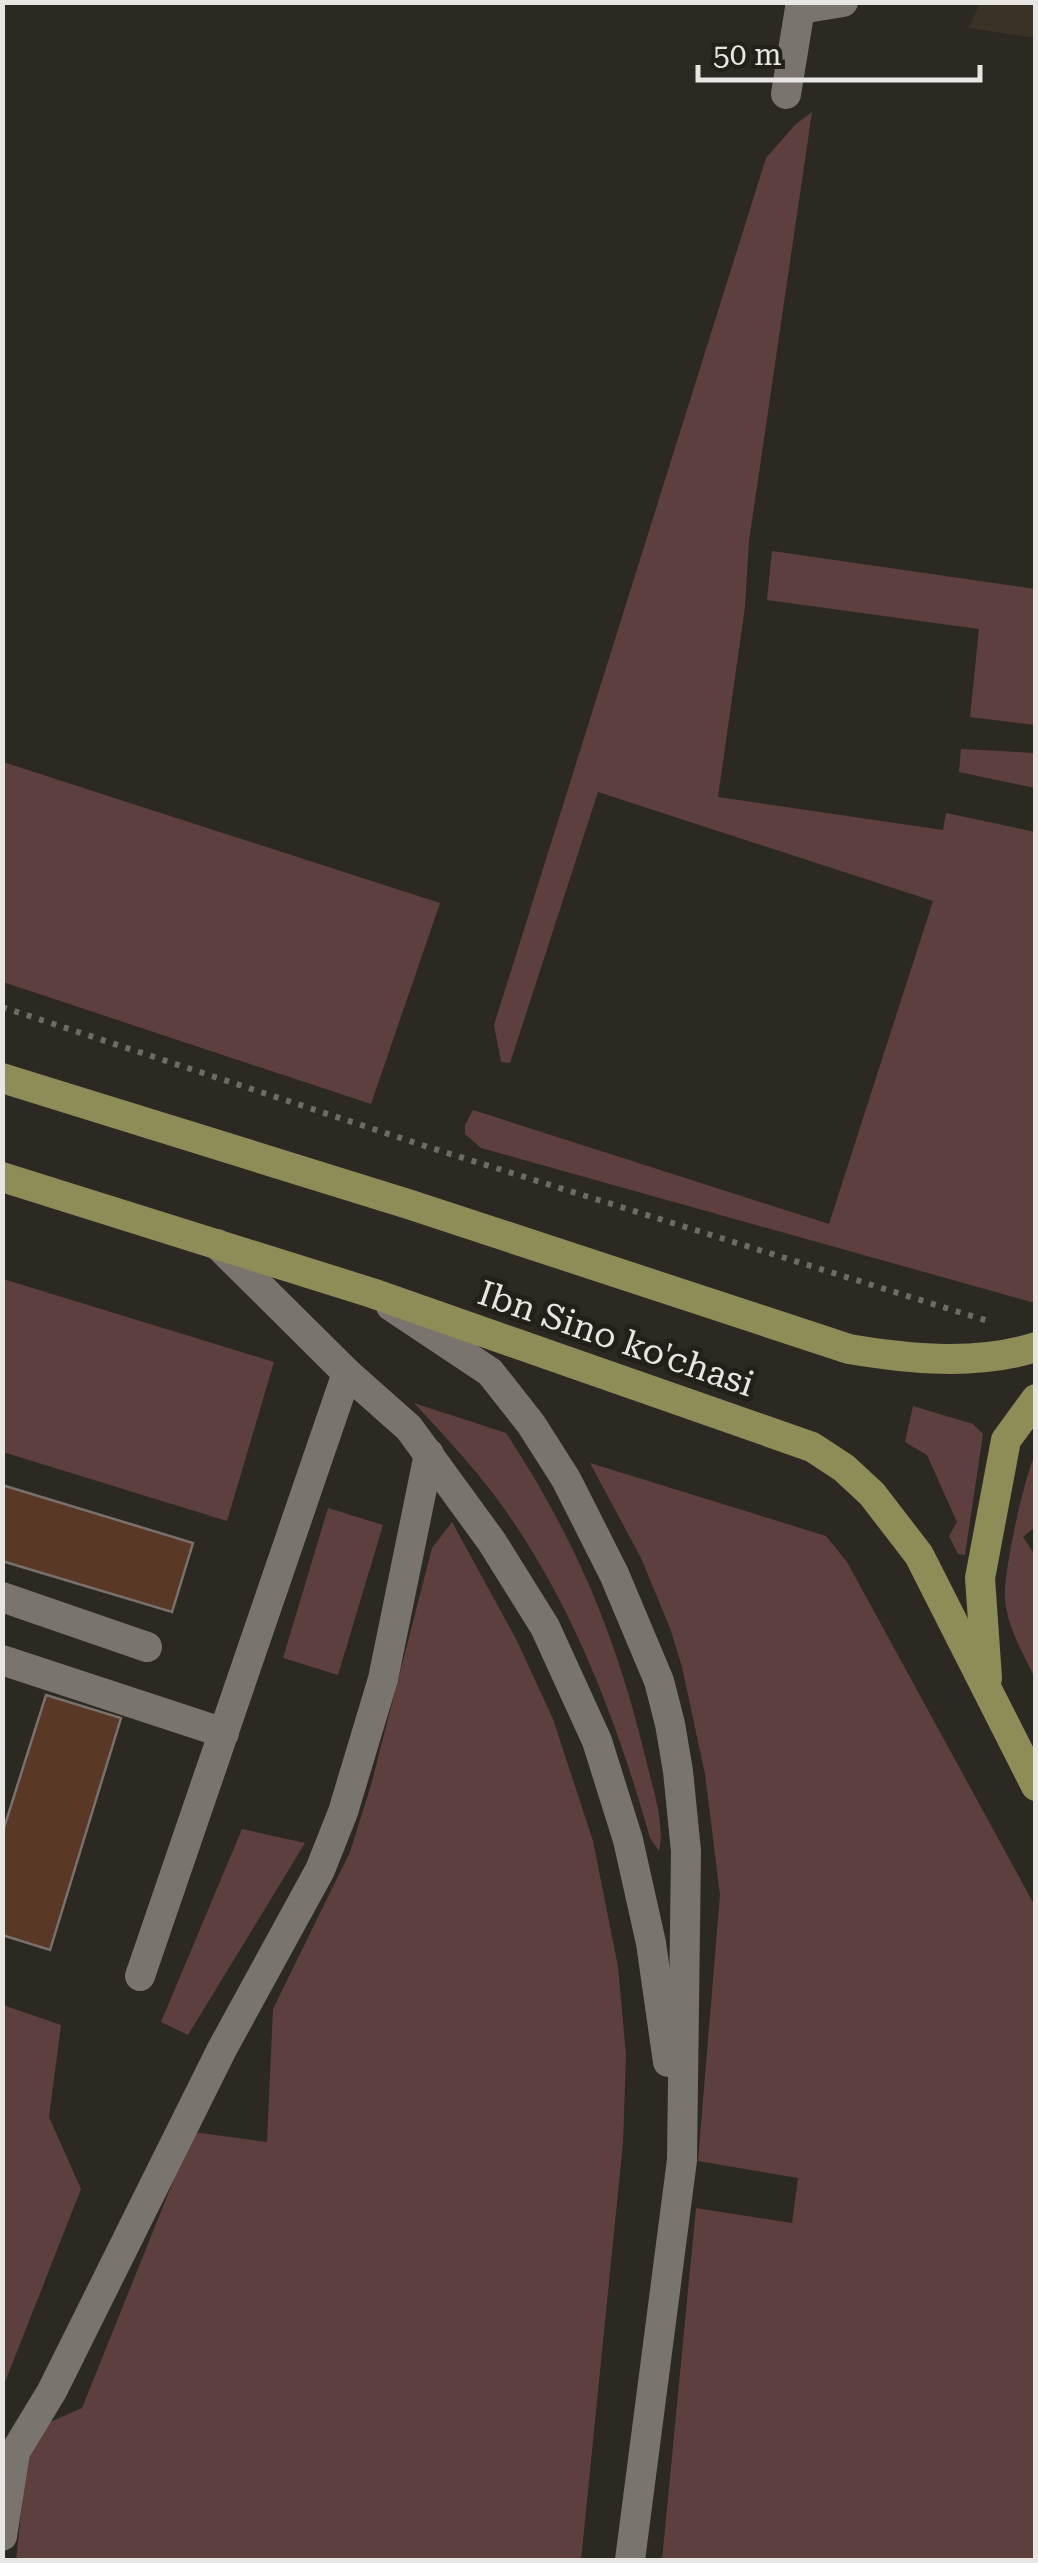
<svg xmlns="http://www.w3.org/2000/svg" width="1038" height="2563" font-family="'Roboto Serif',serif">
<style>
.built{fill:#393227}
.green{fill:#5d403e}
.building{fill:#593825;stroke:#78716c;stroke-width:2.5}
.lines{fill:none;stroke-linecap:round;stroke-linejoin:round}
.path{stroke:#6e6b66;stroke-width:6;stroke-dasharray:5 8;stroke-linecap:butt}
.minor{stroke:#79756e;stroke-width:30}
.major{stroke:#8d8d58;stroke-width:30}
.labels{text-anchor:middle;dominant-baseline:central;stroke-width:10;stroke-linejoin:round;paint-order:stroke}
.street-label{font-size:35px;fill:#e8e6e2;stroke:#231f19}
</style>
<rect width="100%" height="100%" fill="#2c2923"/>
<polygon class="built" points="980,3 1035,3 1035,38 969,28"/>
<g class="green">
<polygon points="812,112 749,541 745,607 718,797 943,830 946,813 1035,832 1035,1303 481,1148 465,1134 465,1125 473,1110 829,1224 933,901 598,792 510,1063 501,1062 494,1025 766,158 796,124"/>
<polygon points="772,551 1035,589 1035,725 970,717 979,629 767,600"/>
<polygon points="961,749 1035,753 1035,788 959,772"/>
<polygon points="3,762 440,903 371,1104 3,982"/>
<polygon points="3,1279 274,1362 227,1521 3,1452"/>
<path d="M414 1403 506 1433C578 1543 618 1640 648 1768 654 1792 665 1827 659 1851L650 1838C616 1717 570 1597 495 1496 470 1463 442 1433 414 1403Z"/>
<polygon points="913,1406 973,1424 983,1434 965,1555 958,1554 949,1536 957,1522 927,1455 905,1442"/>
<path d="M1035 1455V1527L1023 1537 1035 1555V1678C1023 1653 1007 1627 1005 1598 1003 1575 1024 1477 1035 1455Z"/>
<polygon points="590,1463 826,1536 847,1562 1035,1906 1035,2560 662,2560 696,2208 792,2223 798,2178 698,2161 720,1895 705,1774 682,1667 670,1628 641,1558"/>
<polygon points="328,1508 383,1525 338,1675 283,1658"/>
<polygon points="452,1522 516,1639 553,1719 593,1841 618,1967 626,2055 623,2143 581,2560 16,2560 27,2458 48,2423 82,2408 193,2132 267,2142 273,2009 350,1852 371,1785 432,1548"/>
<polygon points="242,1829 305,1843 188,2035 161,2022"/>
<polygon points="3,2005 61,2025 49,2117 81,2189 3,2387"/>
</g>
<g class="building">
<polygon points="2,1485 193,1543 172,1612 2,1561"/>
<polygon points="46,1695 121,1718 50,1950 2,1935 2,1834"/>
</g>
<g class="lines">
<polyline class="path" points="2,1007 428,1147 991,1322"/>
<g class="minor">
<polyline points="800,9 843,2"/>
<polyline points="786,94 801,2"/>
<polyline points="217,1244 347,1373 409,1428 492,1542 545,1627 597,1741 628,1840 651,1943 668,2062"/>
<polyline points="391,1306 490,1372 531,1424 566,1479 614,1574 659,1681 670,1724 678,1771 686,1851 682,2160 630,2560"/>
<polyline points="2,1597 147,1647"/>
<polyline points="2,1660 224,1733"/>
<polyline points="140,1976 347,1373"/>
<polyline points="2,2536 15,2452 52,2391 222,2049 320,1870 343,1812 383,1679 429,1454"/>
</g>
<g class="major">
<path d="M2 1078 408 1204 849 1349C908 1359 977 1366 1036 1347"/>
<polyline points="2,1177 372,1293 812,1447 844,1468 872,1494 919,1555 1036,1786"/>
<polyline points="987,1678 980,1578 1006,1440 1036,1399"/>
</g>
</g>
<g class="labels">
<g class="street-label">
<text transform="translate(616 1339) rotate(19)">Ibn Sino ko'chasi</text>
</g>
</g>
<rect width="1038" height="2563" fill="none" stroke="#e8e6e2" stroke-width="10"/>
<path d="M698 65v15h282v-15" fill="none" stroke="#e8e6e2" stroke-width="5"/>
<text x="713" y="65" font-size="30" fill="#e8e6e2" stroke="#231f19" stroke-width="8" paint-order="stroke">50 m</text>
</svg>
